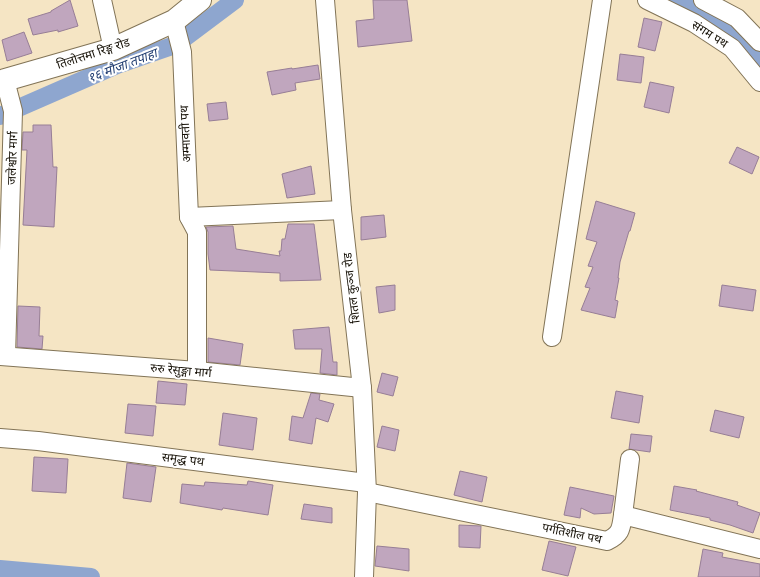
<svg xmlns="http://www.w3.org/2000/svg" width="760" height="577" font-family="'Open Sans','Noto Sans Devanagari',sans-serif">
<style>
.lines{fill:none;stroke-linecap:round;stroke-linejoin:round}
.canal{stroke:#8ea6cf;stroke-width:18}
.building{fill:#c0a6be;stroke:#977e96}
.minor-casing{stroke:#827457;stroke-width:20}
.tertiary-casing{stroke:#827457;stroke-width:24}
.minor{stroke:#fff;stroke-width:18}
.tertiary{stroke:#fff;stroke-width:22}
.labels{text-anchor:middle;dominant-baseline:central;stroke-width:4;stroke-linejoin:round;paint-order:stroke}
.street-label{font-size:12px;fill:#130e04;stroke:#fff}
.water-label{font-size:13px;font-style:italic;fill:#203c70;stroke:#fff}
</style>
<rect width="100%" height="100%" fill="#f5e5c4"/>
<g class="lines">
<g class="canal">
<polyline points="675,0 739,38 760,62"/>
<polyline points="0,116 117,65 175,45 235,0"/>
<polyline points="0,569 91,577"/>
</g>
</g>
<g class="building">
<polygon points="70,0 78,26 58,32 58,30 33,35 28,19 51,12 51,11"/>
<polygon points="373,0 407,0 412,41 358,47 356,21 374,19"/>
<polygon points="644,18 662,22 655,51 638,47"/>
<polygon points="24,32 32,53 7,61 2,40"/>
<polygon points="620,54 644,57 641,83 617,80"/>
<polygon points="318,65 320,79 295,83 296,90 272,95 267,72 292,68 292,69"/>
<polygon points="650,82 674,87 669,113 644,107"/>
<polygon points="226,102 228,119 209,121 207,104"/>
<polygon points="33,125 51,125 53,167 57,167 54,227 23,225 27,150 22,150 23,132 33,132"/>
<polygon points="737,147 759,157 752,174 729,163"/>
<polygon points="311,166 315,194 287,198 282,174"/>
<polygon points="596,201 635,213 630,231 629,231 620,262 618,278 619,278 615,300 618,301 615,318 581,310 590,288 585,287 593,267 588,266 597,242 586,239"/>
<polygon points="384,215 386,237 361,240 361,217"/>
<polygon points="288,224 314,224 321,280 280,281 280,273 210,270 208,254 208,232 206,227 233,226 236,249 280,256 279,251 281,251 282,239 285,239"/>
<polygon points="395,285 395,310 379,313 376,287"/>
<polygon points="722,285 756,290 753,311 719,306"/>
<polygon points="18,306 40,307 39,336 43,336 42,349 17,347"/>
<polygon points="329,327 333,362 337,362 337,375 320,373 322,349 295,349 293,330"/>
<polygon points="208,338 243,344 240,365 208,362"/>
<polygon points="382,373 398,377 393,396 377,392"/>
<polygon points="158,381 187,384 185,405 156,403"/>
<polygon points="616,391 643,396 639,423 611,418"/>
<polygon points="311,393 320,394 319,400 334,404 328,422 316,418 312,444 289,440 292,416 303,418"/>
<polygon points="128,404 156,406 153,436 125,433"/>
<polygon points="715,410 744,417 739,438 710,431"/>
<polygon points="223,413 257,418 253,450 219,445"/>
<polygon points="382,426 399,430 395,451 377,447"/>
<polygon points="631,434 652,436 650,452 629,449"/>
<polygon points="34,457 68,459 66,493 32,491"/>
<polygon points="127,463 156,467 151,502 123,498"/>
<polygon points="460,471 487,477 482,502 454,495"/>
<polygon points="248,481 273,485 268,515 223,508 222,510 180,503 182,484 204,486 205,482 247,485"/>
<polygon points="674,486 697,490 696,491 738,502 737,505 760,513 753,533 730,525 710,520 710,518 670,510"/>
<polygon points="570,487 614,496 611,513 594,514 581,508 580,518 564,515"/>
<polygon points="304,504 332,508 332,523 301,519"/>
<polygon points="459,525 481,526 480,548 459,547"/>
<polygon points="549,541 576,547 568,576 542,570"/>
<polygon points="377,546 409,549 409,571 375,566"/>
<polygon points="703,549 723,553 722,557 760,564 760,577 698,577"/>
</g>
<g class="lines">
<g class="minor-casing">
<g id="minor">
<polyline points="102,0 113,49"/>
<polyline points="325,0 342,210 362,388 367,492 364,577"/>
<polyline points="647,0 694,23 732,48 760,82"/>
<polyline points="703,0 737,18 760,42"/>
<polyline points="174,21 182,52 189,217 197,232 197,371"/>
<polyline points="5,80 13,111 6,356"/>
<polyline points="189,217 342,210"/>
<polyline points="552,337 602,0"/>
<polyline points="0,356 197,371 362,388"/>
<polyline points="0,438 38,441 366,483"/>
<path d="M367 492 607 541C621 534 621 529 623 515L760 549"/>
<polyline points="623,515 630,459"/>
</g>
</g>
<g class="tertiary-casing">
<polyline id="tertiary" points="0,83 5,80 113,49 174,21 200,0"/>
</g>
<use href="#minor" class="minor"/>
<use href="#tertiary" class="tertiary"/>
</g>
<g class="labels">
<g class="street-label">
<text transform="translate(710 34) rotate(32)">संगम पथ</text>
<text transform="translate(93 53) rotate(-18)">तिलोत्तमा रिङ्ग रोड</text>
<text transform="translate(185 134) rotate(-93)">अम्मावती पथ</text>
<text transform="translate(12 158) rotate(-88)">जलेश्वोर मार्ग</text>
<text transform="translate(351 288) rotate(-97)">शितल कुञ्ज रोड</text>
<text transform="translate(181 370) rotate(5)">रुरु रेसुङ्गा मार्ग</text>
<text transform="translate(183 459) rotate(7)">समृद्ध पथ</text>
<text transform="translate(572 533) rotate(12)">पर्गतिशील पथ</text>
</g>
<g class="water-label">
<text transform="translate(122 65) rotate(-21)">१६ मौजा तपाहा</text>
</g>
</g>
</svg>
